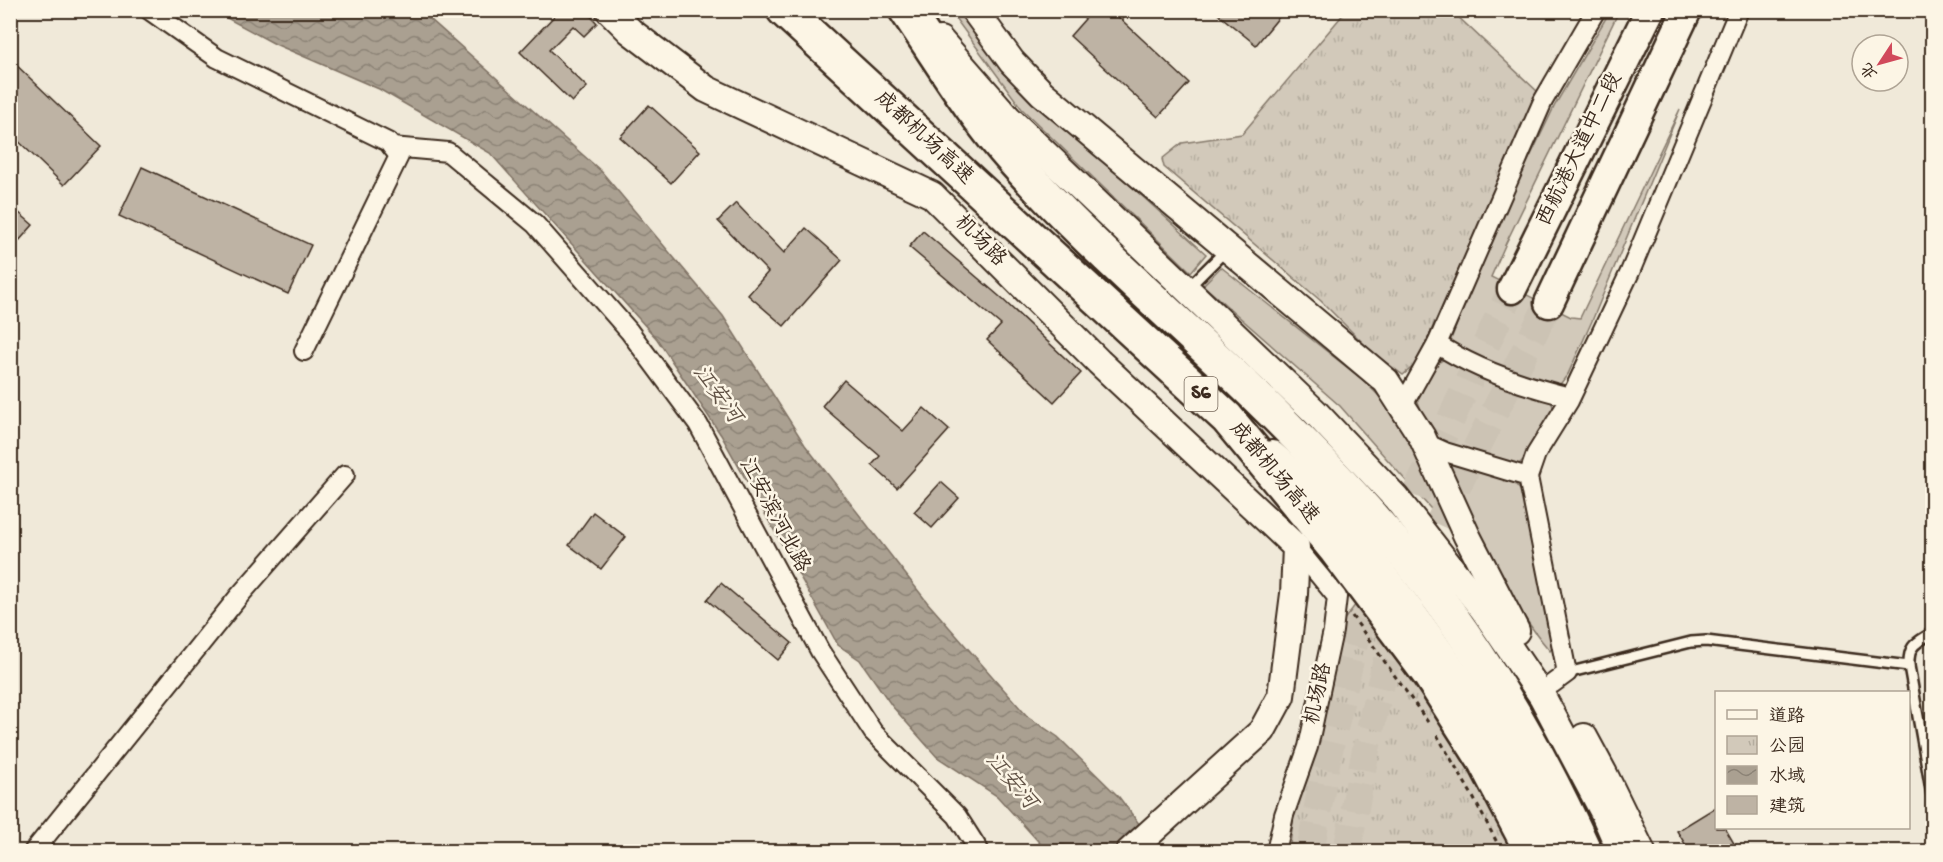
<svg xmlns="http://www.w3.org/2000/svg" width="1943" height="862" font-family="'Gochi Hand','LXGW WenKai TC',sans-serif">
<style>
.grass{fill:#d2c9ba;stroke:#867a6c;stroke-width:1.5}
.park{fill:url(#park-tufts);stroke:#867a6c;stroke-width:1.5}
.water{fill:url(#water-waves);stroke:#7e7163;stroke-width:1.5}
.building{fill:#beb3a4;stroke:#3b2a1e;stroke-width:1.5}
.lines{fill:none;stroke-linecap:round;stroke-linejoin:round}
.primary-tunnel{stroke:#ccc3b4;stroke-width:28;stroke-dasharray:28 14;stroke-linecap:butt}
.lane-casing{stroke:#3b2a1e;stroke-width:14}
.street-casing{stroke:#3b2a1e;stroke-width:22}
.secondary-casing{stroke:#3b2a1e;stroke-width:30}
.primary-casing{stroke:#3b2a1e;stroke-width:33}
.highway-casing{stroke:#3b2a1e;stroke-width:38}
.path{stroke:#3b2a1e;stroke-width:3;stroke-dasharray:4.5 4.5;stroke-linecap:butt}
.lane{stroke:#fcf5e5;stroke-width:9}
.street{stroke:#fcf5e5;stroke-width:18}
.secondary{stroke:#fcf5e5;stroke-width:26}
.primary{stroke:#fcf5e5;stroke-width:28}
.highway{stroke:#fcf5e5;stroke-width:33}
.labels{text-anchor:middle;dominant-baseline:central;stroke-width:5;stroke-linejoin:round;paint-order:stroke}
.shield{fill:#fcf5e5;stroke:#75675a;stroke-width:1.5}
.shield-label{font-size:20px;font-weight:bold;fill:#3b2a1e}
.street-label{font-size:21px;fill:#3b2a1e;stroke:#fcf5e5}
.water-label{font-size:22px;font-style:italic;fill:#625346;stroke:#fcf5e5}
</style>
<defs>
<pattern id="park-tufts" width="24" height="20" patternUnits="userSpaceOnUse" patternTransform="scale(1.5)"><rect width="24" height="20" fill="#d2c9ba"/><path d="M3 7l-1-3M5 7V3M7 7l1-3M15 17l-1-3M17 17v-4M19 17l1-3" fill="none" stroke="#b5ad9f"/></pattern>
<pattern id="water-waves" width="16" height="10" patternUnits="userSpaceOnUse" patternTransform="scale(1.5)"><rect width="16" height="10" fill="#aaa091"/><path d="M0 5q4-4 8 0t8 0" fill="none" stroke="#8c8376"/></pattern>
</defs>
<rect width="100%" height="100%" fill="#f0e9d9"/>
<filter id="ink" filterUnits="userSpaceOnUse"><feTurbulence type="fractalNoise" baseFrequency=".0167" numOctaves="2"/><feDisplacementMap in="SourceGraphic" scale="12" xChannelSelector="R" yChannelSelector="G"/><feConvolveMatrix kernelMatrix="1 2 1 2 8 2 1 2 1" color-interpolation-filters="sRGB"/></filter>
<g filter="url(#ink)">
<g class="grass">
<polygon points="950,11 967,11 1015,81 1206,254 1191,272 1022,109"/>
<polygon points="1610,11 1619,11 1506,243 1491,277 1571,317 1580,318 1680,109 1592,321 1568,374 1558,387 1488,366 1450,342 1485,251 1555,105"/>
<polygon points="1221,267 1363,380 1387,404 1412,442 1453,534 1340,406 1203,285"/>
<path d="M1444 359 1548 395C1550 400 1553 404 1553 408 1551 425 1530 454 1518 465L1447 445 1433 432 1422 413 1417 399 1437 364Z"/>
<path d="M1454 462 1508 475 1521 491 1532 516 1554 645 1550 651C1504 597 1475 527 1447 463Z"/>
</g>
<g class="park">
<polygon points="1346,11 1452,11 1539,93 1416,364 1403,375 1372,352 1321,301 1164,167 1162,159 1182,143 1242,134"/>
<polygon points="1356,604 1481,779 1517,851 1325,852 1290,844 1295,808 1316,755 1343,621"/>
</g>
<polygon class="water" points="214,11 411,11 431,20 601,171 723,316 805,445 927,602 1027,716 1058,737 1119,797 1155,845 1157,851 1047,851 997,796 937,757 892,706 860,660 838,645 721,435 657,339 490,153 379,89 275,44"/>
<g class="building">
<polygon points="560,10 585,10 597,23 584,36 573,26 549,50 587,87 572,102 520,52"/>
<polygon points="1093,10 1111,10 1189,83 1158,117 1070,36"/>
<polygon points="1213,10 1271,10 1279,17 1256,45"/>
<polygon points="10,59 101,146 64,185 10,133"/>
<polygon points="649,105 700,151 671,183 620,137"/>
<polygon points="142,167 311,245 288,294 119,216"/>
<polygon points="736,203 784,253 806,228 842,260 784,326 748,295 768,272 718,221"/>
<polygon points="10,205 33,225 10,251"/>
<polygon points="923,231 999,296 1081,373 1054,402 987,340 1001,325 909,247"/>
<polygon points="844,380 903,431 924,408 949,430 897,488 872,465 880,456 822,406"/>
<polygon points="941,482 959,498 932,528 914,512"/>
<polygon points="593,512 626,537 601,569 569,545"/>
<polygon points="721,583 792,643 778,660 707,600"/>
<polygon points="1716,807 1716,828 1725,828 1739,852 1690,852 1677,831"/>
</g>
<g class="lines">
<g class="primary-tunnel">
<polyline points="1397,534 1512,289"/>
<polyline points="1421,563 1441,519 1549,303"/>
<polyline points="1310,852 1326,763 1354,643 1378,579"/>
<path d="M1347 852C1362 768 1375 692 1402 611"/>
</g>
<g class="lane-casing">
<g id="lane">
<polyline points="1195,281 1227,249"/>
<path d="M1932 633C1916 643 1908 645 1909 666L1932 795"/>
<polyline points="1567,673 1691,642 1706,641 1909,666"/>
</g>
</g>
<g class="street-casing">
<g id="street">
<polyline points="149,10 217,58 388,142 399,156 304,351"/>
<polyline points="392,147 448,152 535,224 629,331 698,424 820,651 873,732 957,816 980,852"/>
<path d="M1437 344C1476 370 1525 386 1570 397"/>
<polyline points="1402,407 1437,344 1543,101 1596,10"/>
<polyline points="1425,443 1445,452 1528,477"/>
<polyline points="1552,684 1567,673 1528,477 1536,454 1569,401 1630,272 1739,10"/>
<polyline points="33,852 240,595 345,475"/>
<polyline points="1276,852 1284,815 1308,747 1333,631 1337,597 1296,547"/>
</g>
</g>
<g class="secondary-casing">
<g id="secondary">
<polyline points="609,10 630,31 706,89 932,195 1099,362 1296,547 1294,594 1281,696 1262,731 1129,852"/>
<polyline points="974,10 1012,62 1042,93 1386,381 1422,437 1467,536 1516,631"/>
<polyline points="940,40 1009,119 1315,412 1396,498 1483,609 1542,696 1604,813 1621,852"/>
<path d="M1272 454C1321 496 1361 545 1400 596 1460 675 1515 760 1556 852"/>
<polyline points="1584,737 1604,774 1642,852"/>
</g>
</g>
<g class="primary-casing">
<g id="primary">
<polyline points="1512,289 1650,10"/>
<polyline points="1549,303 1687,10"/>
</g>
</g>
<g class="highway-casing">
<g id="highway">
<polyline points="784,10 1227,418 1336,550 1429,674 1485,762 1532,852"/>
<path d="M906 10C941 61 973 115 1014 161 1077 232 1149 295 1218 360 1283 421 1346 485 1403 553 1477 643 1537 746 1585 852"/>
</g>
</g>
<g class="path">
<polyline points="1352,616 1430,725"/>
<polyline points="1437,735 1472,795 1502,852"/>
</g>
<use href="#lane" class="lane"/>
<use href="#street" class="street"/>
<use href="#secondary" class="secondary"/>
<use href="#primary" class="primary"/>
<use href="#highway" class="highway"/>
</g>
</g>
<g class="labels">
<rect class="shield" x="1184.5" y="377" width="33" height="34" rx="4.5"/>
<g class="shield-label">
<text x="1201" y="394">S6</text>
</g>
<g class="street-label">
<text transform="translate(923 139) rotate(43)">成都机场高速</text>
<text transform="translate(1581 150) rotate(-64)">西航港大道中二段</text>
<text transform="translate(979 242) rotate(45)">机场路</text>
<text transform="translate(1273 474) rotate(50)">成都机场高速</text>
<text transform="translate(773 516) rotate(62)">江安滨河北路</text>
<text transform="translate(1320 694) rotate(-78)">机场路</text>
</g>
<g class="water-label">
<text transform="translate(716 395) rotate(54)">江安河</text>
<text transform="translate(1010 782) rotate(50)">江安河</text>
</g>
</g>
<rect width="1943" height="862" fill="none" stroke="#fcf5e5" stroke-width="36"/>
<rect x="18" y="18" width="1907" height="826" fill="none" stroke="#3b2a1e" stroke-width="2" filter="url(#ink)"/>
<rect x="1715" y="691" width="195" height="138" fill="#fcf5e5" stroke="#afa495" stroke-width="1.5"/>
<rect x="1727" y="710" width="30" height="9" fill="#fcf5e5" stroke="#afa495" stroke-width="1.5"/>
<text x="1769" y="721" font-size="18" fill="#3b2a1e">道路</text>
<rect x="1727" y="736" width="30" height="18" fill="url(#park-tufts)" stroke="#afa495" stroke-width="1.5"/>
<text x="1769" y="751" font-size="18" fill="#3b2a1e">公园</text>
<rect x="1727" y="766" width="30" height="18" fill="url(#water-waves)" stroke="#afa495" stroke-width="1.5"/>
<text x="1769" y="781" font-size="18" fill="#3b2a1e">水域</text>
<rect x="1727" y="796" width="30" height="18" fill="#beb3a4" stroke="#afa495" stroke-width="1.5"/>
<text x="1769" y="811" font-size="18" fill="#3b2a1e">建筑</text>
<g transform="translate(1880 63) rotate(234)"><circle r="28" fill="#fcf5e5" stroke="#afa495" stroke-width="1.5"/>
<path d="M0-4.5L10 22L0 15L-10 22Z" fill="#d1495b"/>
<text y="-9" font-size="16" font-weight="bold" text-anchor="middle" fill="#3b2a1e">北</text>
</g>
</svg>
